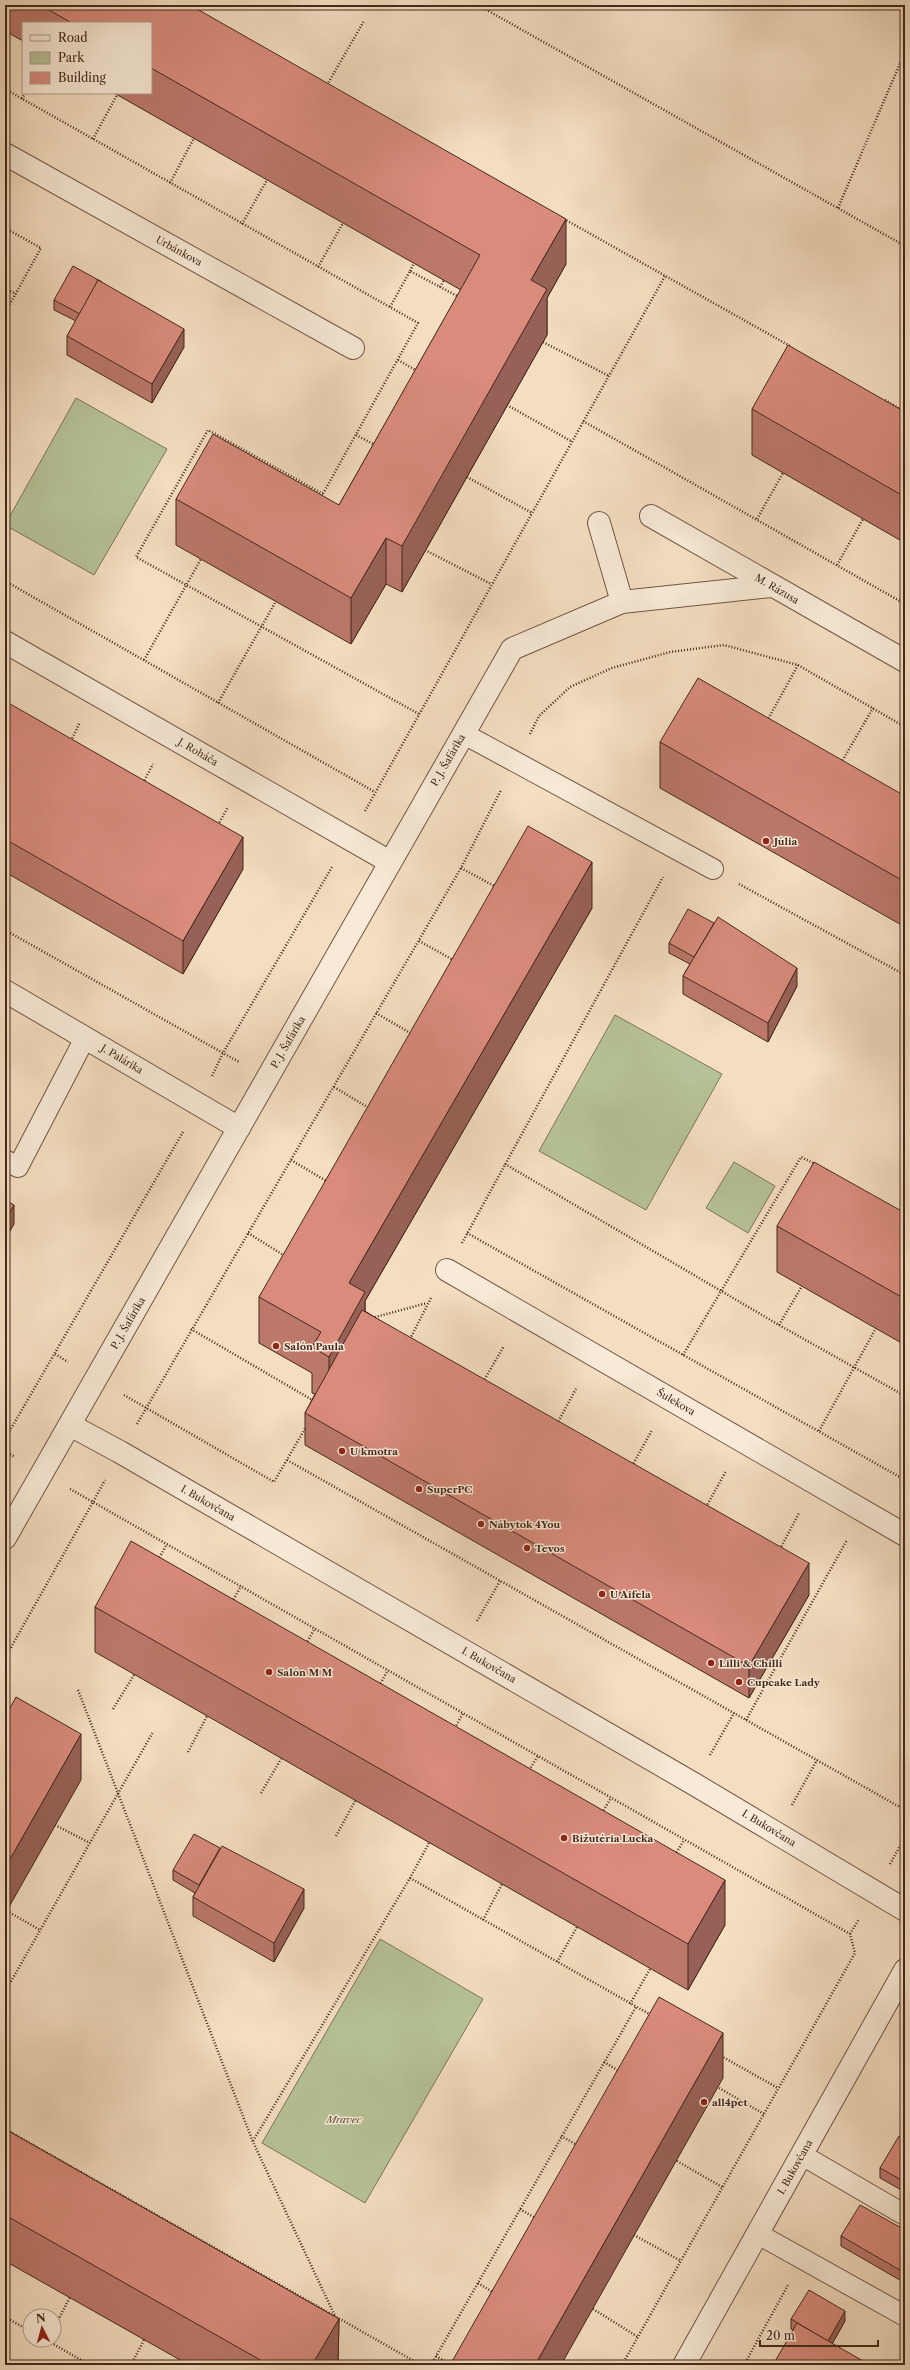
<svg xmlns="http://www.w3.org/2000/svg" width="910" height="2370" font-family="'Libre Caslon Text',serif">
<style>
.green{fill:#b6c297;stroke:#7e755a}
.lines{fill:none;stroke-linecap:round;stroke-linejoin:round}
.service-casing{stroke:#715645;stroke-width:22}
.minor-casing{stroke:#715645;stroke-width:24}
.path{stroke:#45281c;stroke-width:2.5;stroke-dasharray:1 2;stroke-linecap:butt}
.service{stroke:#f8ead7;stroke-width:20}
.minor{stroke:#f8ead7;stroke-width:22}
.wall{fill:#bb786b;stroke:#45281c}
.shaded-wall{fill:#986157;stroke:#45281c}
.building{fill:#d98b7c;stroke:#45281c}
.poi-dot{fill:#8f2418;stroke:#f8ead7;stroke-width:1.5}
.labels{text-anchor:middle;dominant-baseline:central;stroke-width:3;stroke-linejoin:round;paint-order:stroke}
.street-label{font-size:10px;fill:#45281c;stroke:#f8ead7}
.poi-label{font-size:10px;font-weight:bold;fill:#45281c;stroke:#f8ead7;text-anchor:start}
.park-label{font-size:10px;font-style:italic;fill:#614e3b;stroke:#f8ead7}
</style>
<rect width="100%" height="100%" fill="#f4dec1"/>
<filter id="stains"><feTurbulence type="fractalNoise" baseFrequency=".005" numOctaves="4"/><feColorMatrix values="0 0 0 0 .2 0 0 0 0 .09 0 0 0 0 .02 0 0 0 .5 -.17"/></filter>
<radialGradient id="worn" r=".72"><stop offset=".6" stop-color="#630" stop-opacity="0"/><stop offset="1" stop-color="#630" stop-opacity=".3"/></radialGradient>
<g class="green">
<polygon points="76,398 167,449 94,575 5,525"/>
<polygon points="615,1015 722,1074 646,1210 539,1151"/>
<polygon points="734,1162 775,1186 748,1233 706,1208"/>
<polygon points="380,1939 483,1999 365,2203 262,2143"/>
</g>
<g class="lines">
<g class="service-casing">
<g id="service">
<polyline points="464,734 713,869"/>
<polyline points="5,1160 18,1167 85,1038"/>
<polyline points="802,2155 905,2215"/>
<polyline points="758,2234 905,2316"/>
</g>
</g>
<g class="minor-casing">
<g id="minor">
<polyline points="5,154 353,348"/>
<polyline points="651,516 905,661"/>
<polyline points="599,523 622,602"/>
<polyline points="5,642 390,862"/>
<polyline points="5,991 239,1128"/>
<polyline points="447,1270 905,1535"/>
<polyline points="70,1425 120,1452 694,1784 905,1910"/>
<polyline points="5,1538 512,649 622,602 771,586"/>
<polyline points="684,2365 905,1970"/>
</g>
</g>
<g class="path">
<polyline points="478,5 905,246"/>
<polyline points="327,85 364,21"/>
<polyline points="5,89 418,323 320,499"/>
<polyline points="22,99 25,93"/>
<polyline points="93,139 117,95"/>
<polyline points="170,183 194,138"/>
<polyline points="838,208 905,52"/>
<polyline points="564,219 790,346"/>
<polyline points="242,224 267,180"/>
<polyline points="5,228 41,248 5,313"/>
<polyline points="318,267 343,223"/>
<polyline points="410,271 414,263"/>
<polyline points="440,287 444,280"/>
<polyline points="5,288 16,294"/>
<polyline points="390,307 410,271 459,297"/>
<polyline points="543,342 609,376"/>
<polyline points="398,360 417,371"/>
<polyline points="885,400 905,412"/>
<polyline points="507,405 571,441"/>
<polyline points="583,421 905,604"/>
<polyline points="356,435 375,445"/>
<polyline points="467,477 532,513"/>
<polyline points="323,494 208,430 136,557 419,714"/>
<polyline points="757,519 783,473"/>
<polyline points="425,550 491,584"/>
<polyline points="837,565 863,519"/>
<polyline points="5,581 375,792"/>
<polyline points="144,660 201,559"/>
<polyline points="218,703 276,601"/>
<polyline points="767,721 798,665"/>
<polyline points="530,734 539,716 570,687 612,668 670,652 724,645 798,665 905,727"/>
<polyline points="71,741 80,722"/>
<polyline points="841,763 873,708"/>
<polyline points="143,783 153,764"/>
<polyline points="365,811 665,276"/>
<polyline points="218,825 228,807"/>
<polyline points="461,868 496,887"/>
<polyline points="739,884 905,975"/>
<polyline points="5,930 239,1062"/>
<polyline points="419,941 455,961"/>
<polyline points="376,1013 412,1034"/>
<polyline points="212,1076 223,1053 332,867"/>
<polyline points="334,1087 369,1108"/>
<polyline points="291,1160 328,1182"/>
<polyline points="505,1164 779,1325 905,1396"/>
<polyline points="248,1233 285,1256"/>
<polyline points="467,1233 905,1480"/>
<polyline points="462,1243 663,877"/>
<polyline points="372,1318 427,1303"/>
<polyline points="779,1325 802,1286"/>
<polyline points="191,1329 314,1401"/>
<polyline points="410,1339 431,1298"/>
<polyline points="55,1354 68,1362"/>
<polyline points="683,1355 801,1157 815,1164"/>
<polyline points="483,1382 504,1346"/>
<polyline points="124,1395 274,1482 306,1427"/>
<polyline points="137,1424 461,868 501,790"/>
<polyline points="557,1424 577,1387"/>
<polyline points="819,1431 876,1328"/>
<polyline points="5,1439 183,1132"/>
<polyline points="5,1451 15,1457"/>
<polyline points="287,1460 905,1810"/>
<polyline points="632,1466 652,1430"/>
<polyline points="70,1489 93,1502 105,1480"/>
<polyline points="706,1507 726,1471"/>
<polyline points="780,1549 799,1513"/>
<polyline points="158,1560 167,1544"/>
<polyline points="232,1602 241,1586"/>
<polyline points="477,1621 500,1581"/>
<polyline points="306,1644 315,1628"/>
<polyline points="5,1658 93,1502 850,1934 855,1953 622,2365"/>
<polyline points="379,1686 388,1670"/>
<polyline points="78,1690 253,2142 335,2316"/>
<polyline points="113,1709 134,1675"/>
<polyline points="746,1720 847,1540"/>
<polyline points="455,1728 463,1713"/>
<polyline points="188,1752 207,1716"/>
<polyline points="710,1755 734,1713"/>
<polyline points="529,1770 538,1756"/>
<polyline points="261,1793 281,1759"/>
<polyline points="792,1805 817,1760"/>
<polyline points="602,1813 611,1798"/>
<polyline points="55,1825 90,1843"/>
<polyline points="336,1836 355,1801"/>
<polyline points="675,1855 684,1840"/>
<polyline points="890,1864 905,1837"/>
<polyline points="410,1878 651,2015"/>
<polyline points="7,1911 40,1930"/>
<polyline points="483,1920 502,1884"/>
<polyline points="850,1934 859,1919"/>
<polyline points="557,1962 577,1927"/>
<polyline points="5,1992 153,1732"/>
<polyline points="630,2004 650,1969"/>
<polyline points="721,2056 778,2088"/>
<polyline points="604,2062 619,2071"/>
<polyline points="719,2088 764,2114"/>
<polyline points="5,2129 421,2365"/>
<polyline points="561,2136 577,2145"/>
<polyline points="253,2141 410,1878 429,1843"/>
<polyline points="677,2161 722,2187"/>
<polyline points="520,2209 535,2218"/>
<polyline points="634,2235 681,2261"/>
<polyline points="478,2283 494,2293"/>
<polyline points="593,2309 638,2337"/>
<polyline points="5,2317 30,2331"/>
<polyline points="54,2328 70,2297"/>
<polyline points="46,2340 90,2365"/>
<polyline points="436,2356 451,2365"/>
<polyline points="131,2365 144,2340"/>
<polyline points="431,2365 636,2007"/>
<polyline points="744,2365 788,2285"/>
</g>
<use href="#service" class="service"/>
<use href="#minor" class="minor"/>
</g>
<g class="wall">
<polygon points="5,5 190,5 566,264 547,298 547,335 402,592 386,584 351,644 176,545 176,499 339,505 461,290 114,93 151,93 151,23 23,23 23,41 5,31"/>
<polygon points="54,300 184,347 152,403 67,355 67,336 76,321 54,310"/>
<polygon points="752,409 905,412 905,543 752,455"/>
<polygon points="5,701 243,869 183,974 5,872"/>
<polygon points="660,742 905,796 905,927 660,788"/>
<polygon points="592,908 365,1301 365,1311 809,1595 749,1698 305,1445 305,1413 315,1394 312,1393 312,1373 259,1343 259,1297"/>
<polygon points="669,943 797,986 768,1042 683,994 683,976 690,964 669,953"/>
<polygon points="905,1213 905,1345 777,1272 777,1226"/>
<polygon points="95,1607 725,1925 688,1990 95,1652"/>
<polygon points="173,1870 304,1908 274,1962 193,1916 193,1897 195,1893 173,1880"/>
<polygon points="5,2129 339,2319 338,2365 189,2365 5,2261"/>
<polygon points="905,2140 905,2192 880,2178 880,2168"/>
<polygon points="905,2230 905,2283 841,2246 841,2236"/>
<polygon points="791,2319 845,2321 832,2344 791,2329"/>
</g>
<g class="shaded-wall">
<polygon points="566,219 566,264 547,298 547,335 402,592 402,546 531,280"/>
<polygon points="184,329 184,347 152,403 152,384"/>
<polygon points="386,538 386,584 351,644 351,598"/>
<polygon points="243,837 243,869 183,974 183,941"/>
<polygon points="592,862 592,908 365,1301 365,1338 329,1403 329,1357 349,1283"/>
<polygon points="797,968 797,986 768,1042 768,1023"/>
<polygon points="14,1205 14,1224 5,1240 5,1221"/>
<polygon points="809,1563 809,1595 749,1698 749,1666"/>
<polygon points="81,1734 81,1780 5,1914 5,1868"/>
<polygon points="725,1880 725,1925 688,1990 688,1944"/>
<polygon points="304,1889 304,1908 274,1962 274,1943"/>
<polygon points="723,2033 723,2078 561,2365 535,2365"/>
<polygon points="845,2311 845,2321 828,2351 828,2341"/>
<polygon points="339,2319 338,2365 312,2365"/>
</g>
<g class="building">
<polygon points="40,5 190,5 566,219 531,280 547,289 402,546 386,538 351,598 176,499 213,434 339,505 480,255 151,68 151,23 72,23"/>
<polygon points="73,266 102,282 98,280 80,314 54,300"/>
<polygon points="98,280 184,329 152,384 67,336"/>
<polygon points="788,345 905,412 905,497 752,409"/>
<polygon points="698,678 905,796 905,882 660,742"/>
<polygon points="5,701 243,837 183,941 5,839"/>
<polygon points="528,826 592,862 349,1283 365,1292 329,1357 312,1347 321,1332 259,1297"/>
<polygon points="688,909 714,923 694,957 669,943"/>
<polygon points="718,917 797,968 768,1023 683,976"/>
<polygon points="814,1162 905,1213 905,1299 777,1226"/>
<polygon points="5,1200 14,1205 5,1221"/>
<polygon points="362,1310 809,1563 749,1666 305,1413"/>
<polygon points="131,1541 725,1880 688,1944 95,1607"/>
<polygon points="16,1697 81,1734 5,1868 5,1717"/>
<polygon points="194,1834 220,1848 199,1885 173,1870"/>
<polygon points="222,1846 304,1889 274,1943 193,1897"/>
<polygon points="659,1997 723,2033 535,2365 450,2365"/>
<polygon points="5,2129 339,2319 312,2365 269,2365 5,2215"/>
<polygon points="899,2136 905,2140 905,2182 880,2168"/>
<polygon points="860,2205 905,2230 905,2273 841,2236"/>
<polygon points="809,2290 845,2311 828,2341 791,2319"/>
<polygon points="797,2323 870,2365 773,2365"/>
</g>
<g class="poi-dot">
<circle cx="766" cy="841" r="4"/>
<circle cx="276" cy="1346" r="4"/>
<circle cx="342" cy="1451" r="4"/>
<circle cx="419" cy="1489" r="4"/>
<circle cx="481" cy="1524" r="4"/>
<circle cx="527" cy="1548" r="4"/>
<circle cx="602" cy="1594" r="4"/>
<circle cx="711" cy="1663" r="4"/>
<circle cx="269" cy="1672" r="4"/>
<circle cx="739" cy="1682" r="4"/>
<circle cx="564" cy="1838" r="4"/>
<circle cx="704" cy="2102" r="4"/>
</g>
<g class="labels">
<g class="street-label">
<text transform="translate(179 251) rotate(29)">Urbánkova</text>
<text transform="translate(777 589) rotate(30)">M. Rázusa</text>
<text transform="translate(198 752) rotate(30)">J. Roháča</text>
<text transform="translate(448 760) rotate(-60)">P. J. Šafárika</text>
<text transform="translate(288 1042) rotate(-60)">P. J. Šafárika</text>
<text transform="translate(122 1059) rotate(31)">J. Palárika</text>
<text transform="translate(128 1323) rotate(-60)">P. J. Šafárika</text>
<text transform="translate(676 1402) rotate(30)">Šulekova</text>
<text transform="translate(208 1503) rotate(30)">I. Bukovčana</text>
<text transform="translate(489 1665) rotate(30)">I. Bukovčana</text>
<text transform="translate(769 1828) rotate(31)">I. Bukovčana</text>
<text transform="translate(795 2167) rotate(-61)">I. Bukovčana</text>
</g>
<g class="poi-label">
<text x="774" y="841">Júlia</text>
<text x="284" y="1346">Salón Paula</text>
<text x="350" y="1451">U kmotra</text>
<text x="427" y="1489">SuperPC</text>
<text x="489" y="1524">Nábytok 4You</text>
<text x="535" y="1548">Tevos</text>
<text x="610" y="1594">U Aifela</text>
<text x="719" y="1663">Lilli &amp; Chilli</text>
<text x="277" y="1672">Salón M M</text>
<text x="747" y="1682">Cupcake Lady</text>
<text x="572" y="1838">Bižutéria Lucka</text>
<text x="712" y="2102">all4pet</text>
</g>
<g class="park-label">
<text x="344" y="2119">Mravec</text>
</g>
</g>
<rect width="910" height="2370" fill="none" stroke="#f4dec1" stroke-width="20"/>
<rect x="6" y="6" width="898" height="2358" fill="none" stroke="#45281c" stroke-width="2"/>
<rect x="10" y="10" width="890" height="2350" fill="none" stroke="#45281c"/>
<rect x="22" y="22" width="130" height="72" fill="#f8ead7" stroke="#b09c8c"/>
<rect x="30" y="35" width="20" height="6" fill="#f8ead7" stroke="#b09c8c"/>
<text x="58" y="42" font-size="12" fill="#45281c">Road</text>
<rect x="30" y="52" width="20" height="12" fill="#b6c297" stroke="#b09c8c"/>
<text x="58" y="62" font-size="12" fill="#45281c">Park</text>
<rect x="30" y="72" width="20" height="12" fill="#d98b7c" stroke="#b09c8c"/>
<text x="58" y="82" font-size="12" fill="#45281c">Building</text>
<g transform="translate(42 2328) rotate(354)"><circle r="19" fill="#f8ead7" stroke="#b09c8c"/>
<path d="M0-3L7 15L0 10L-7 15Z" fill="#8f2418"/>
<text y="-6" font-size="11" font-weight="bold" text-anchor="middle" fill="#45281c">N</text>
</g>
<path d="M760 2340v6h118v-6" fill="none" stroke="#45281c" stroke-width="2"/>
<text x="766" y="2340" font-size="12" fill="#45281c" stroke="#f8ead7" stroke-width="3" paint-order="stroke">20 m</text>
<rect width="100%" height="100%" filter="url(#stains)"/>
<rect width="100%" height="100%" fill="url(#worn)"/>
</svg>
